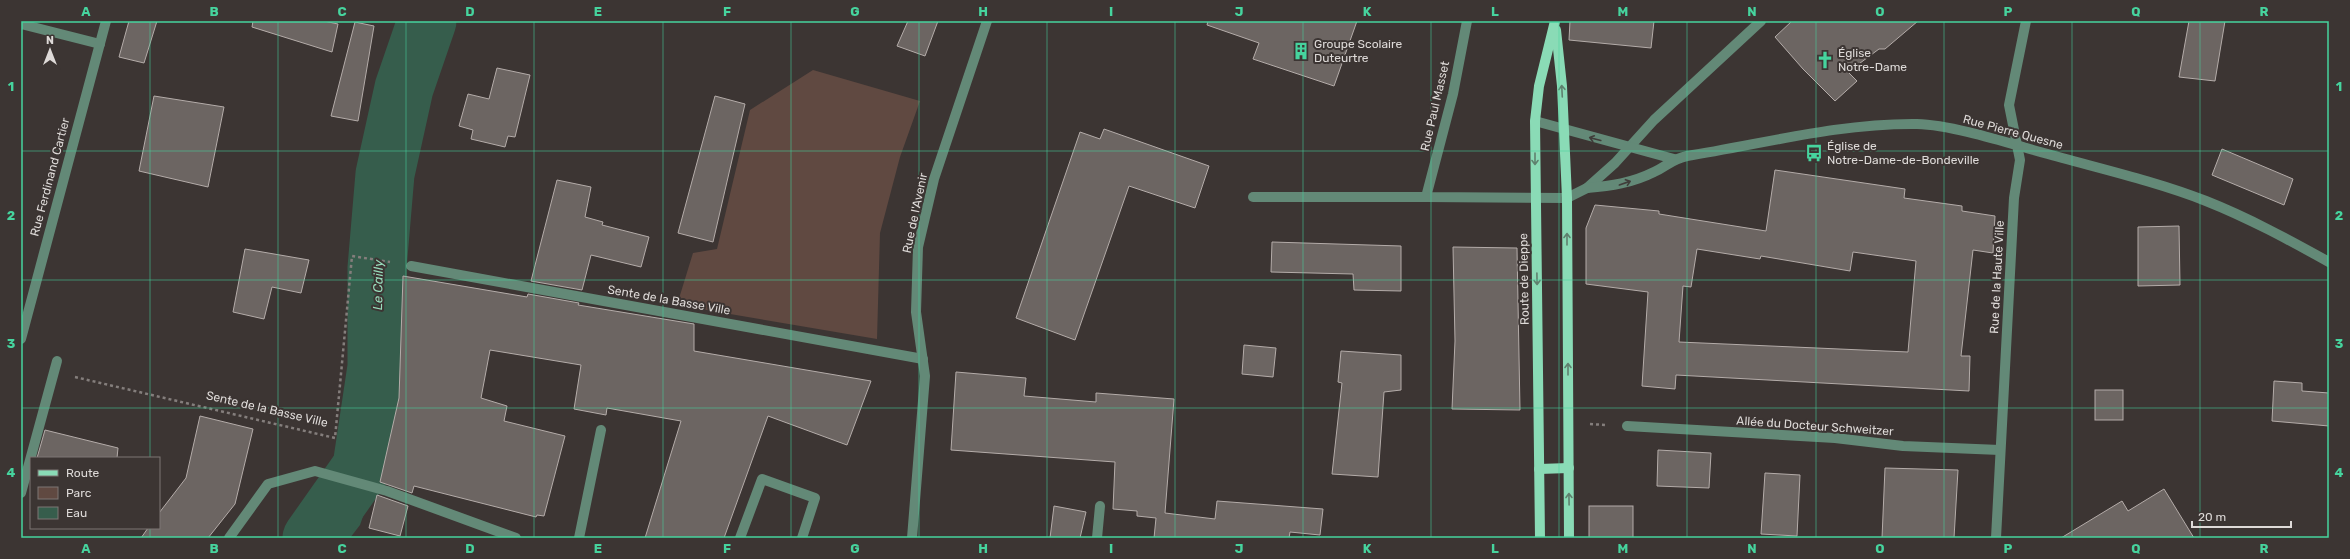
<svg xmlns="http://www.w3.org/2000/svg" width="2350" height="559" font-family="Rubik,sans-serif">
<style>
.green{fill:#604941}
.water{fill:#365d4c}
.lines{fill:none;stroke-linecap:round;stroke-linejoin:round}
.river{stroke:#365d4c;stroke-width:59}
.building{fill:#6c6562;stroke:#b4aca9;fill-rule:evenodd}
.path{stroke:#847e7c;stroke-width:2.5;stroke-dasharray:3 3;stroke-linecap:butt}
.minor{stroke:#638977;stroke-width:10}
.major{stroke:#8adbb6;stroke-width:10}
.oneway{stroke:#5f806e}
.oneway2{stroke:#403d3a}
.grid{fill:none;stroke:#46d49e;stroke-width:1;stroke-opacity:0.55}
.labels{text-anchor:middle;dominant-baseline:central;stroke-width:4;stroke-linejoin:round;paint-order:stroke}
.poi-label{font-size:12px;fill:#dedad8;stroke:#3c3533;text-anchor:start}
.street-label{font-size:12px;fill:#dedad8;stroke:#3c3533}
.water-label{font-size:13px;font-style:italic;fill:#98debd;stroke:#3c3533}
.neatline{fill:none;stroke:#46d49e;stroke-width:1.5}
.grid-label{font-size:13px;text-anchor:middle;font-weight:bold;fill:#46d49e}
</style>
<rect width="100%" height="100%" fill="#3c3533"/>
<polygon class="green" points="813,70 920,101 900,157 880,233 877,339 677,305 693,253 717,249 750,110"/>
<polygon class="water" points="328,482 371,493 360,525 350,538 284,538"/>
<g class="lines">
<polyline class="river" points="312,538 362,467 377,367 377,268 385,174 404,88 427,21"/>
</g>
<g class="building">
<polygon points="129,21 157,21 144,63 119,57"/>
<polygon points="253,21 324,21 338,24 332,52 252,27"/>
<polygon points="908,21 938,21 925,56 897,46"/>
<polygon points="1208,21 1357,21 1334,86 1253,59 1259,43 1207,25"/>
<polygon points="1570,21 1654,21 1651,48 1569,40"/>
<polygon points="1792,21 1918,21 1885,49 1879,49 1848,72 1857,81 1835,101 1803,69 1775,37"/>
<polygon points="2189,21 2225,21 2215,81 2179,77"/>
<polygon points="355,22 374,26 358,121 331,116"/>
<polygon points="497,68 530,75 515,137 508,136 505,147 471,139 473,130 459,126 468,94 489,99"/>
<polygon points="154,96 224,107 208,187 139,171"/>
<polygon points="715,96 745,104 713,242 678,233"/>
<polygon points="1104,129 1209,166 1195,208 1129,186 1075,340 1016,318 1080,132 1100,139"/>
<polygon points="2222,149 2293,179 2284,205 2212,175"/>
<path d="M1775 170 1905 189 1904 198 1962 206V211L1995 216 1993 253 1973 250 1961 356H1970L1969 391 1676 375 1675 389 1642 386 1648 292 1586 284V228L1595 205 1659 211V214L1766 231ZM1697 249 1760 259 1761 256 1850 271 1853 252 1916 261 1908 352 1679 342 1683 286 1691 287Z"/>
<polygon points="557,180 591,187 585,217 603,222 602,225 649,237 641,267 591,255 582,290 531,281"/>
<polygon points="2179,226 2180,285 2138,286 2138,227"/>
<polygon points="1272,242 1401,246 1401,291 1354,290 1353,274 1271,272"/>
<polygon points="1453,247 1517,248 1520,410 1452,409 1455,341"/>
<polygon points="245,249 309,260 301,293 272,287 264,319 233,312"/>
<polygon points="403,276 527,297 528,294 579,303 578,305 694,324 694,351 871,381 847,445 768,416 724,538 645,538 681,421 607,408 606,415 574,409 581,365 490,350 481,398 507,406 504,421 565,436 544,516 537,515 536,517 414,486 412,493 380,482 399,398"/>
<polygon points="1244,345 1276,348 1273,377 1242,374"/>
<polygon points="1341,351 1401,355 1401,390 1384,392 1378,477 1332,474 1342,383 1338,382"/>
<polygon points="956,372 1026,378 1024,396 1096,402 1096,393 1174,399 1165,513 1215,519 1217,501 1323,509 1320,535 1290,532 1289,538 1154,538 1156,518 1137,516 1137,511 1113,509 1115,462 951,450"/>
<polygon points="2274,381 2302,383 2302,391 2329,393 2329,426 2272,421"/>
<rect x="2095" y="390" width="28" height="30"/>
<polygon points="200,416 253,429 235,504 208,538 141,538 148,528 159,528 159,513 186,478"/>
<polygon points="45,430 118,448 117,458 37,458"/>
<polygon points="1658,450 1711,453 1709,488 1657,486"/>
<polygon points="1885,468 1958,470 1954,538 1882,538"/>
<polygon points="1765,473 1800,475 1797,536 1761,534"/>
<polygon points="2164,489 2194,538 2061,538 2122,501 2128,511"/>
<polygon points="377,495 408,506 400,536 369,528"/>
<polygon points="1054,506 1086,512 1080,538 1050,538"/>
<rect x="1589" y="506" width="44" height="32"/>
</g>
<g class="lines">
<g class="path">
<polyline points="75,377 335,438 352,256 390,262"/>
<polyline points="1590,424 1605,425"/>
</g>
<g class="minor">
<polyline points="1467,21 1453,94 1426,197 1567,198 1587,188 1615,163 1654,120 1761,21"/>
<polyline points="21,24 100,44"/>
<polyline points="1535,121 1674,159"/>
<path d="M1587 188C1611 186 1632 183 1654 172 1667 166 1672 159 1687 156 1763 144 1839 123 1917 124 1953 125 2008 143 2044 153 2097 168 2155 181 2206 201 2249 218 2289 240 2329 262"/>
<polyline points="1253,197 1426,197"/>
<polyline points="411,266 923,359"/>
<polyline points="21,339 106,21"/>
<polyline points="1627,426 1835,438 1903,446 2000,450"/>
<polyline points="21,493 57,361"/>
<polyline points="229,538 268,484 315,471 387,491 516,538"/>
<polyline points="579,538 601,430"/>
<polyline points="740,538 762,479 815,498 802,538"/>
<polyline points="912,538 925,376 916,312 918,247 934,179 987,21"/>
<polyline points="1097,538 1100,506"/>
<polyline points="1996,538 2014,198 2020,160 2009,105 2026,21"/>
</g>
<g class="major">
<polyline points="1556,30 1562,86 1567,198 1569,538"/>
<polyline points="1539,469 1569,468"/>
<polyline points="1540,538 1535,121 1539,86 1555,21"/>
</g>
</g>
<defs><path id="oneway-shaft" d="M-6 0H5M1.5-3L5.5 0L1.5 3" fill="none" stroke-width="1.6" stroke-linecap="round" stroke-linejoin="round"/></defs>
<g class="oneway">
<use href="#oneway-shaft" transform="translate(1562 91) rotate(-93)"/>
<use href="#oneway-shaft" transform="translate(1535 159) rotate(90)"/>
<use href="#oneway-shaft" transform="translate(1567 239) rotate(-90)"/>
<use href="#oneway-shaft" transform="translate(1537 279) rotate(89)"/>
<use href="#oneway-shaft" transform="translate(1568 369) rotate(-90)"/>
<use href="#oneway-shaft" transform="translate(1569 499) rotate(-91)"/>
</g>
<g class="oneway2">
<use href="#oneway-shaft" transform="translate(1595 139) rotate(-165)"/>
<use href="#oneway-shaft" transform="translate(1625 183) rotate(-19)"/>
</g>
<path class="grid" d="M150 21V458M278 21V538M406 21V538M534 21V538M663 21V538M791 21V538M919 21V538M1047 21V538M1175 21V538M1303 21V538M1431 21V538M1559 21V538M1687 21V538M1816 21V538M1944 21V538M2072 21V538M2200 21V538M21 151H2329M21 280H2329M21 408H2329M150 528V538"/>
<defs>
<g id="building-bare" transform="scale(1.38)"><path d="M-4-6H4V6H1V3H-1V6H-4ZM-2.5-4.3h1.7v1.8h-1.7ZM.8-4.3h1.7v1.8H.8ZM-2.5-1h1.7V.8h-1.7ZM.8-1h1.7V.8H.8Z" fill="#46d49e" stroke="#3c3533" stroke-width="2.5" paint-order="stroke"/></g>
<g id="church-bare" transform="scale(1.38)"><path d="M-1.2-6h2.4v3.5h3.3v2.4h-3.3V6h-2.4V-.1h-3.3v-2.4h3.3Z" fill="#46d49e" stroke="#3c3533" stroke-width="2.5" paint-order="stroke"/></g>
<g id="bus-bare" transform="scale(1.38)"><path d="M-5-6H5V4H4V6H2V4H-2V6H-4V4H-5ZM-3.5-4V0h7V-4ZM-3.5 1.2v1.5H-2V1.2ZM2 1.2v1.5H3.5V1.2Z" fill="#46d49e" stroke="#3c3533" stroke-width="2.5" paint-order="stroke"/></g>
</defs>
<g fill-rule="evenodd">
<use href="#building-bare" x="1301" y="51"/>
<use href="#church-bare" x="1825" y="60"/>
<use href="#bus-bare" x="1814" y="153"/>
</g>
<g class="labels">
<g class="poi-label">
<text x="1314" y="44">Groupe Scolaire<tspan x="1314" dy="14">Duteurtre</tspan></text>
<text x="1838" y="53">Église<tspan x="1838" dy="14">Notre-Dame</tspan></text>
<text x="1827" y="146">Église de<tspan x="1827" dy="14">Notre-Dame-de-Bondeville</tspan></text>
</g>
<g class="street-label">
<text transform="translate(1435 106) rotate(-77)">Rue Paul Masset</text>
<text transform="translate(2013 132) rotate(15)">Rue Pierre Quesne</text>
<text transform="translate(50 177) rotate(-75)">Rue Ferdinand Cartier</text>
<text transform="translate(915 213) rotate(-78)">Rue de l'Avenir</text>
<text transform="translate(1997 277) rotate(-87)">Rue de la Haute Ville</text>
<text transform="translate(1524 279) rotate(-91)">Route de Dieppe</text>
<text transform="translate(669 300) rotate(10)">Sente de la Basse Ville</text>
<text transform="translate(267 409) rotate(13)">Sente de la Basse Ville</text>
<text transform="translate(1815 426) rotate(4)">Allée du Docteur Schweitzer</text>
</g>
<g class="water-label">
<text transform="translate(378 285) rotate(-89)">Le Cailly</text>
</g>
</g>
<rect width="2350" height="559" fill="none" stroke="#3c3533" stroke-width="44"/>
<rect x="30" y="457" width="130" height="72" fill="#3c3533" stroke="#7d7775"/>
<rect x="38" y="470" width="20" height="6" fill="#8adbb6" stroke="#7d7775"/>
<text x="66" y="477" font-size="12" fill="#dedad8">Route</text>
<rect x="38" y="487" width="20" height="12" fill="#604941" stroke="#7d7775"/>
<text x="66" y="497" font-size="12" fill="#dedad8">Parc</text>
<rect x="38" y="507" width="20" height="12" fill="#365d4c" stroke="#7d7775"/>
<text x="66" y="517" font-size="12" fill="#dedad8">Eau</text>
<g transform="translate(50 50)" stroke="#3c3533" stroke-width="3" paint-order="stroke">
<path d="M0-3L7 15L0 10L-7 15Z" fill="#dedad8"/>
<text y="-6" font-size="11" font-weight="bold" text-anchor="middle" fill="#dedad8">N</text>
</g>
<path d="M2192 521v6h99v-6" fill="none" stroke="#dedad8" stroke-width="2"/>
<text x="2198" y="521" font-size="12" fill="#dedad8" stroke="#3c3533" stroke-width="3" paint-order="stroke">20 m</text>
<rect x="22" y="22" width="2306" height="515" class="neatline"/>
<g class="grid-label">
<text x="86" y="16">A</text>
<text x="214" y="16">B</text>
<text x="342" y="16">C</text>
<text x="470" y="16">D</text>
<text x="598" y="16">E</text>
<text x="727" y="16">F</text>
<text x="855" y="16">G</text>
<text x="983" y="16">H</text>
<text x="1111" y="16">I</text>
<text x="1239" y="16">J</text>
<text x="1367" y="16">K</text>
<text x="1495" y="16">L</text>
<text x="1623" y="16">M</text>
<text x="1752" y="16">N</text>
<text x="1880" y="16">O</text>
<text x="2008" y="16">P</text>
<text x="2136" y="16">Q</text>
<text x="2264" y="16">R</text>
<text x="11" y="91">1</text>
<text x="2339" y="91">1</text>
<text x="11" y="220">2</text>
<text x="2339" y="220">2</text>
<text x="11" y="348">3</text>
<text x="2339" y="348">3</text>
<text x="11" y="477">4</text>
<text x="2339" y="477">4</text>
<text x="86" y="553">A</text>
<text x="214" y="553">B</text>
<text x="342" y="553">C</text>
<text x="470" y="553">D</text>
<text x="598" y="553">E</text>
<text x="727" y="553">F</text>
<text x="855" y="553">G</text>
<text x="983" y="553">H</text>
<text x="1111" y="553">I</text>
<text x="1239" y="553">J</text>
<text x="1367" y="553">K</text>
<text x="1495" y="553">L</text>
<text x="1623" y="553">M</text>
<text x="1752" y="553">N</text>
<text x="1880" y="553">O</text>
<text x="2008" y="553">P</text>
<text x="2136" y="553">Q</text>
<text x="2264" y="553">R</text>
</g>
</svg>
